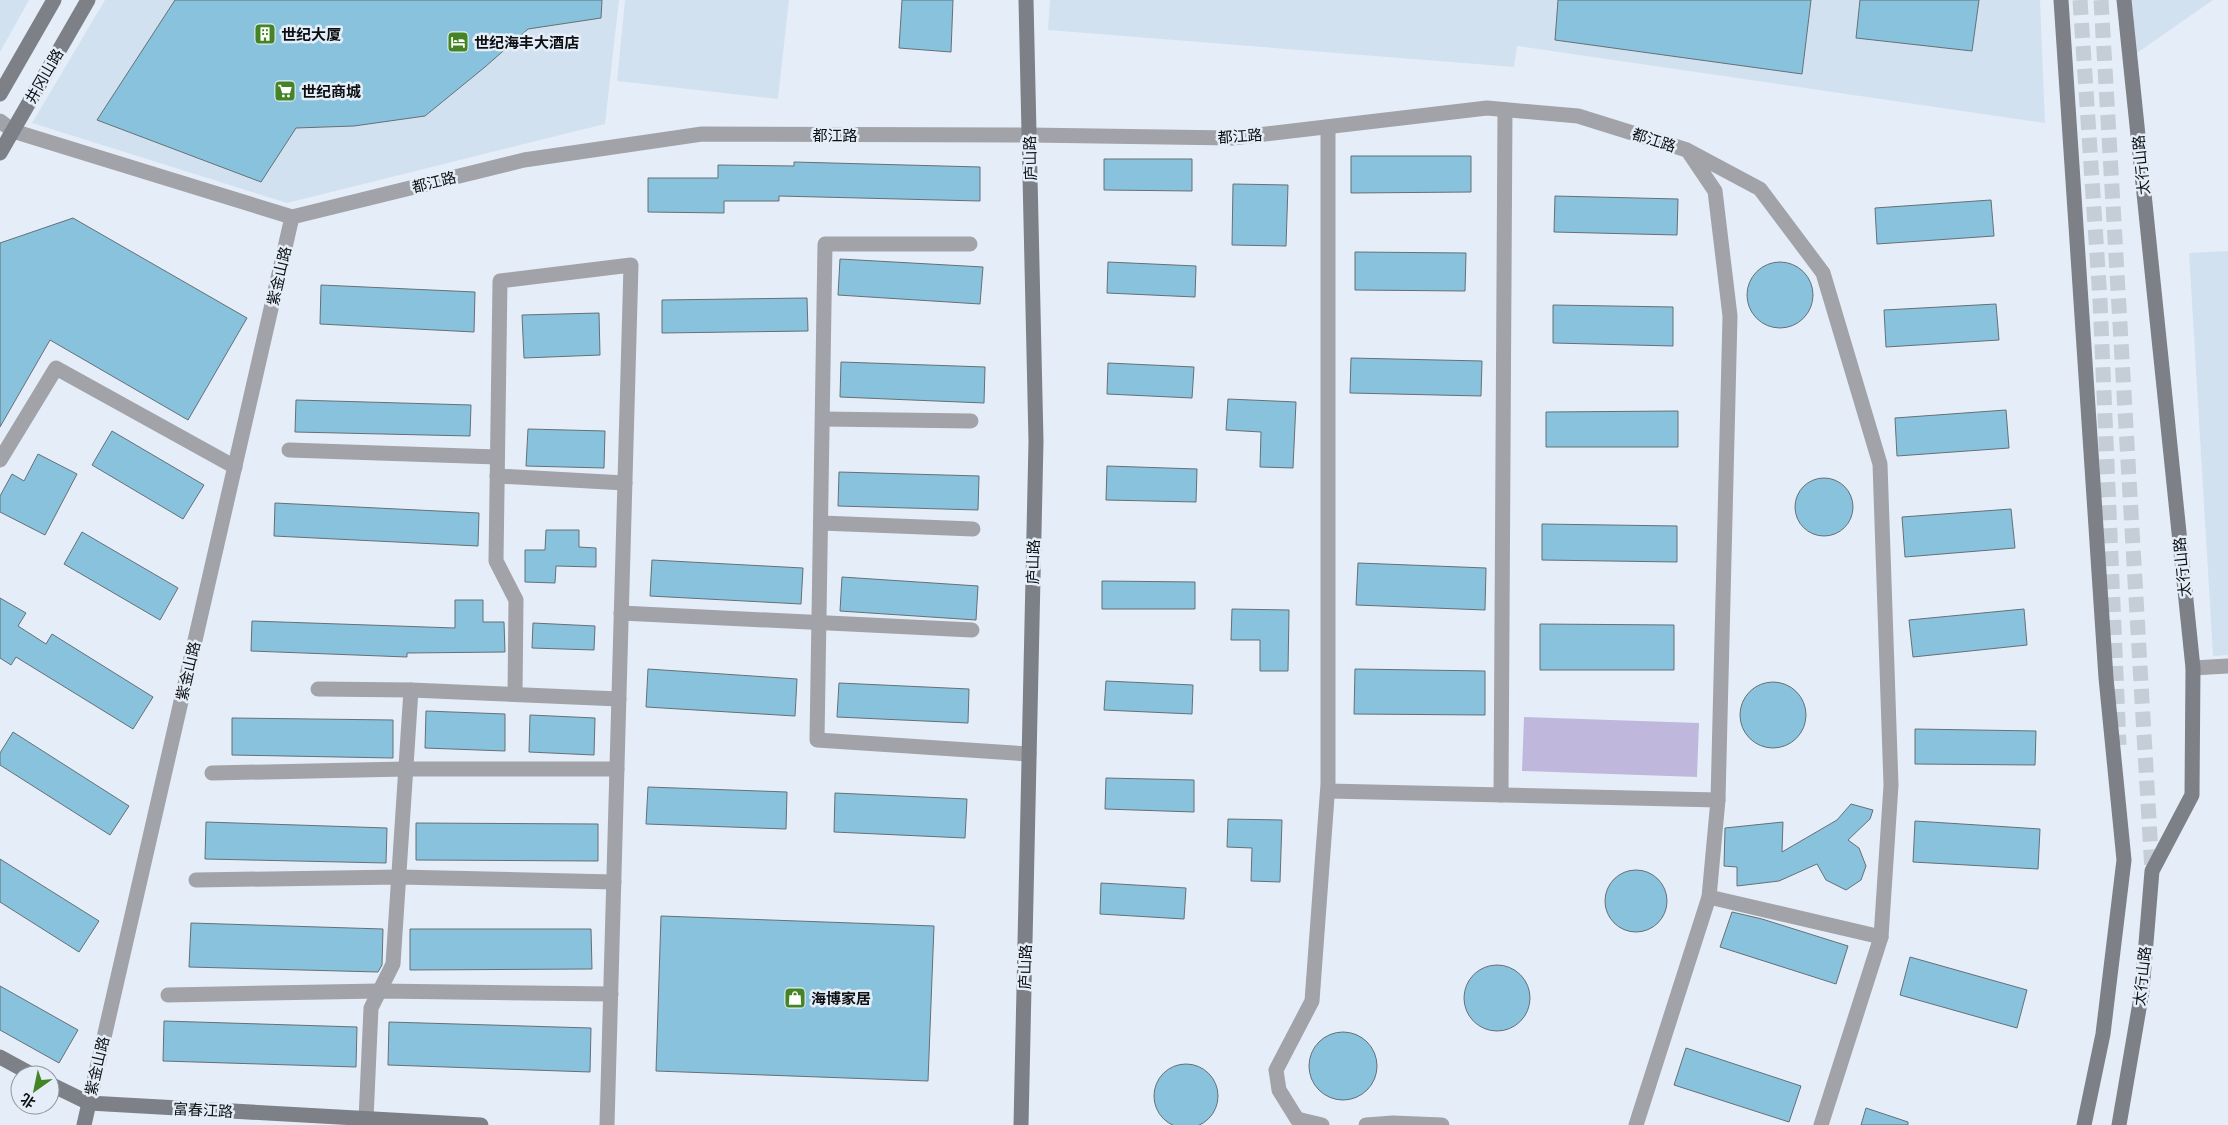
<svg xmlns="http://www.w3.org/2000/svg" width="2228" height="1125" font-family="'PT Sans','Noto Sans SC',sans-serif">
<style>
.built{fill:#d2e1f0}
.green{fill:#c0b8dc}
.building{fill:#89c2dc;stroke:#657076}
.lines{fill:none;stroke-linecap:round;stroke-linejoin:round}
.primary-tunnel{stroke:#c5cdd6;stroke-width:15;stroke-dasharray:15 8;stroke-linecap:butt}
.street{stroke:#a2a3a8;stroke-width:15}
.secondary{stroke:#7e8087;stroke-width:15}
.labels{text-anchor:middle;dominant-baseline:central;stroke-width:5;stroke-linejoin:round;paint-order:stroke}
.poi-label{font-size:15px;font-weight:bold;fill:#0d1013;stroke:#e5eef8;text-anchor:start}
.street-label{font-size:15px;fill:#0d1013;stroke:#e5eef8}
</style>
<rect width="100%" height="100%" fill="#e5eef8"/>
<g class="built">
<polygon points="0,0 29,0 0,52"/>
<polygon points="105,0 619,0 605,124 287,203 32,123"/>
<polygon points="625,0 789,0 778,99 617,81"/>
<polygon points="1050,0 2040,0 2045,123 1517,46 1514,67 1048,30"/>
<polygon points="2130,0 2213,0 2134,55"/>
<polygon points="2228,251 2228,655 2213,656 2189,253"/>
</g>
<polygon class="green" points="1524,717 1699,723 1697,777 1522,771"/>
<g class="building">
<polygon points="175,0 602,0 601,18 528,29 485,67 425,116 354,126 296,128 261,182 97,120"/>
<polygon points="902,0 953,0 951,52 899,48"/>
<polygon points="1558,0 1811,0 1802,74 1555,40"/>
<polygon points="1860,0 1979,0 1972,51 1856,38"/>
<polygon points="1351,156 1471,156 1471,192 1351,193"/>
<polygon points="1104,159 1192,159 1192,191 1104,190"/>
<polygon points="794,162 980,167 980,201 779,196 779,201 724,201 724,213 648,212 648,178 718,178 718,165 794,166"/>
<polygon points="1233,184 1288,185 1286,246 1232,245"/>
<polygon points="1555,196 1678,199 1677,235 1554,232"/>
<polygon points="1991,200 1994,236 1877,244 1875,208"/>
<polygon points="73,218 247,318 188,420 50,340 0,427 0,243"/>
<polygon points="1355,252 1466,253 1465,291 1355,290"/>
<polygon points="840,259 983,267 980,304 838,295"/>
<polygon points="1108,262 1196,266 1195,297 1107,293"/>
<circle cx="1780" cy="295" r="33"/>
<polygon points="321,285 475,292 474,332 320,324"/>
<polygon points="807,298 808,331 662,333 662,300"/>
<polygon points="1996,304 1999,340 1886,347 1884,310"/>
<polygon points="1553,305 1673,307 1673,346 1553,343"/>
<polygon points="599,313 600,355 524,358 522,315"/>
<polygon points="1351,358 1482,361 1481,396 1350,393"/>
<polygon points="841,362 985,367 984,403 840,397"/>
<polygon points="1108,363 1194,367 1192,398 1107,394"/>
<polygon points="1228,399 1296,402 1293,468 1260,467 1261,432 1226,430"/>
<polygon points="296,400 471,405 470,436 295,432"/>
<polygon points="2006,410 2009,448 1897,456 1895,418"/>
<polygon points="1678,411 1678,447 1546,447 1546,412"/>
<polygon points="528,429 605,431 604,468 526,466"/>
<polygon points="112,431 204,485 183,519 92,465"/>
<polygon points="38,454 77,474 45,535 0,512 0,496 12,474 24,481"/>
<polygon points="1107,466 1197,469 1196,502 1106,500"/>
<polygon points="839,472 979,476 978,510 838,506"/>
<circle cx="1824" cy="507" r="29"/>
<polygon points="275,503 479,513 478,546 274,536"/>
<polygon points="2011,509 2015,548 1905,557 1902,517"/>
<polygon points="1542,524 1677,526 1677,562 1542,560"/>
<polygon points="546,530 579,530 579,547 596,548 596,567 556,566 555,583 525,582 525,550 545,550"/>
<polygon points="82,532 178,588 160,620 64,564"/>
<polygon points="652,560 803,568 801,604 650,596"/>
<polygon points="1358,563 1486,568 1485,610 1356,605"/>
<polygon points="842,577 978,586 976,620 840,611"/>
<polygon points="1102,581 1195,582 1195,609 1102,609"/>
<polygon points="0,598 26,613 18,626 46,644 52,634 153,697 133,729 16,657 11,665 0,658"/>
<polygon points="455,600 483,600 483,622 504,622 505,652 407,653 407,657 251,651 252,621 455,628"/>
<polygon points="1232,609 1289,610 1288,671 1260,671 1260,640 1231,640"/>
<polygon points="2024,609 2027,645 1913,657 1909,620"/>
<polygon points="533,623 595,626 594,650 532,648"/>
<polygon points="1540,624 1674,625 1674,670 1540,670"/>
<polygon points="648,669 797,679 795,716 646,707"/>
<polygon points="1355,669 1485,671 1485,715 1354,714"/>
<polygon points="1106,681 1193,685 1192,714 1104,710"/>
<circle cx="1773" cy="715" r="33"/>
<polygon points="839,683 969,689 968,723 837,717"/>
<polygon points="426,711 505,714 505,751 425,748"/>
<polygon points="530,715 595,718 594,755 529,752"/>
<polygon points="232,718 393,720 393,758 232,755"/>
<polygon points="1915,729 2036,731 2035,765 1915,764"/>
<polygon points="13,732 129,806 110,835 0,765 0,753"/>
<polygon points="1106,778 1194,780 1194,812 1105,809"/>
<polygon points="648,787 787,792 786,829 646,824"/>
<polygon points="835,793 967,799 965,838 834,832"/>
<polygon points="1851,804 1873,810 1870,819 1848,840 1859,848 1866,866 1861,880 1846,890 1826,880 1817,864 1779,881 1737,886 1737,867 1724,866 1725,828 1783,822 1782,852 1837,820"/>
<polygon points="1228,819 1282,820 1280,882 1251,881 1252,848 1227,847"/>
<polygon points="1915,821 2040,829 2038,869 1913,862"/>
<polygon points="206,822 387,828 386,863 205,859"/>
<polygon points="416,823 598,824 598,861 416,860"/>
<polygon points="0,859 99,921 79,952 0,902"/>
<circle cx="1636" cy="901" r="31"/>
<polygon points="1101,883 1186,888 1184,919 1100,914"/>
<polygon points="1732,912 1762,919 1848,946 1836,984 1720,947"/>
<polygon points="661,916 934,926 928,1081 656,1071"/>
<polygon points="191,923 383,929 382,965 378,972 189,967"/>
<polygon points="410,929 591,929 592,969 410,970"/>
<polygon points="1910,957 2027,990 2017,1028 1900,995"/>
<circle cx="1497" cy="998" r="33"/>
<polygon points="0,986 78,1030 59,1063 0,1030"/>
<polygon points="164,1021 357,1027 356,1067 163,1061"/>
<polygon points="389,1022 591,1028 590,1072 388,1065"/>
<circle cx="1343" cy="1066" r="34"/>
<polygon points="1686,1048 1801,1086 1789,1122 1674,1085"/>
<circle cx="1186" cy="1096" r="32"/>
<polygon points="1866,1108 1908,1122 1908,1125 1861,1125"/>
</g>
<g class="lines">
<g class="primary-tunnel">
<polyline points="2080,0 2100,300 2119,745"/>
<polyline points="2101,0 2152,871"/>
</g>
<g class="street">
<polyline points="0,121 13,131 292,217 524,160 702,134 1029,135 1232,138 1487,108 1578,116 1687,150 1760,189 1823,273 1880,464 1891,785 1881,937 1821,1125"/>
<polyline points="970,244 825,244 817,740 1029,754"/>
<polyline points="823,419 971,421"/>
<polyline points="289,450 497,457"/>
<polyline points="0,460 56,368 235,467"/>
<polyline points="497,476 625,483"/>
<polyline points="821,523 973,529"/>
<polyline points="621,613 972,630"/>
<polyline points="2193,668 2228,666"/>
<polyline points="318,689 411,690 619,699"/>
<polyline points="515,694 516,600 496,561 500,281 631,265 607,1125"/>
<polyline points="212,773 406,769 617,769"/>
<polyline points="1328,791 1718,800"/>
<polyline points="1501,795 1505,110"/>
<polyline points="196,880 399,877 614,882"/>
<polyline points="1709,897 1881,937"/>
<polyline points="168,995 379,991 611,994"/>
<polyline points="89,1103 292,217"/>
<polyline points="366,1119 371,1008 393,964 411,690"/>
<polyline points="1322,1125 1297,1119 1279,1090 1276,1070 1312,1001 1328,784 1328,127"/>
<polyline points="1366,1125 1393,1123 1442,1125"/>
<polyline points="1636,1125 1709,897 1718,800 1730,316 1715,191 1690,154"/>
</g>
<g class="secondary">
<polyline points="2061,0 2106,678 2124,860 2103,1034 2084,1125"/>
<polyline points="0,94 54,0"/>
<polyline points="0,153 88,0"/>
<polyline points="0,1057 33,1075"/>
<polyline points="50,1084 89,1103 481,1125"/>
<polyline points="84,1125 89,1103"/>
<polyline points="1021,1125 1036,441 1026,0"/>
<polyline points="2119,1125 2142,991 2152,871 2192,795 2193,668 2124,0"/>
</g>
</g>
<defs>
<g id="building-square" transform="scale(1.125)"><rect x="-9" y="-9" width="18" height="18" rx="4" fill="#458425" stroke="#e5eef8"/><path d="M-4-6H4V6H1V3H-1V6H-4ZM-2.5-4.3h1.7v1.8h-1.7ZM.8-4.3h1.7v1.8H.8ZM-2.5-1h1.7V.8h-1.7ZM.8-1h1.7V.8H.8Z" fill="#fff"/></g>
<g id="hotel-square" transform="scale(1.125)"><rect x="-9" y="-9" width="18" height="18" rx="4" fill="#458425" stroke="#e5eef8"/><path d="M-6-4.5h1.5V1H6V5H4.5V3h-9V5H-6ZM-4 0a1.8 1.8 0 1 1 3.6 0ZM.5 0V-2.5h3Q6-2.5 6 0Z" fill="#fff"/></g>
<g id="supermarket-square" transform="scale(1.125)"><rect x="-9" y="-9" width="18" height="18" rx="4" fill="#458425" stroke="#e5eef8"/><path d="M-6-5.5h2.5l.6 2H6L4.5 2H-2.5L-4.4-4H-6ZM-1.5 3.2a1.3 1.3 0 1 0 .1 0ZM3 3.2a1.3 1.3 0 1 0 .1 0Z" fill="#fff"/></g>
<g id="shop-square" transform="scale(1.125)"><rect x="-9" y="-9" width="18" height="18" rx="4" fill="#458425" stroke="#e5eef8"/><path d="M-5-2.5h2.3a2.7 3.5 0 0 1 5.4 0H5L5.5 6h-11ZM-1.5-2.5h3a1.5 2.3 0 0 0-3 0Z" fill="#fff"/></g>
</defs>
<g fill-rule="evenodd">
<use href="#building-square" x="265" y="34"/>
<use href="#hotel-square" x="458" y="42"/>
<use href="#supermarket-square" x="285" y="91"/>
<use href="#shop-square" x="795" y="998"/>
</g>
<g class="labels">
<g class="poi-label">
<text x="281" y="34">世纪大厦</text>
<text x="474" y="42">世纪海丰大酒店</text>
<text x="301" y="91">世纪商城</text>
<text x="811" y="998">海博家居</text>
</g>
<g class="street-label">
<text transform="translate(44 76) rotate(-60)">井冈山路</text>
<text x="835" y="135">都江路</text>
<text transform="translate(1240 136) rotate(-4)">都江路</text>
<text transform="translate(1654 140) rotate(18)">都江路</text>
<text transform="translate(1030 158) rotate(-91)">庐山路</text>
<text transform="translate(2141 165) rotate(-96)">太行山路</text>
<text transform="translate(434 182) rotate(-14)">都江路</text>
<text transform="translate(279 276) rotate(-77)">紫金山路</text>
<text transform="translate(1033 562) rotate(-89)">庐山路</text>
<text transform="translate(2182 567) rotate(-96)">太行山路</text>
<text transform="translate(188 671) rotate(-77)">紫金山路</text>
<text transform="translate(1025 967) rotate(-89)">庐山路</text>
<text transform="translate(2142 976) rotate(-84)">太行山路</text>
<text transform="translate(97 1066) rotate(-77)">紫金山路</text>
<text transform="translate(203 1110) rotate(3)">富春江路</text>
</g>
</g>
<g transform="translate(35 1090) rotate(213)"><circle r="24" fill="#e5eef8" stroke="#8f959c"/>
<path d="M0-4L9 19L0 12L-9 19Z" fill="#458425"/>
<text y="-8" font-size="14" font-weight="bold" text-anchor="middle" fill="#0d1013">北</text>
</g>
</svg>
